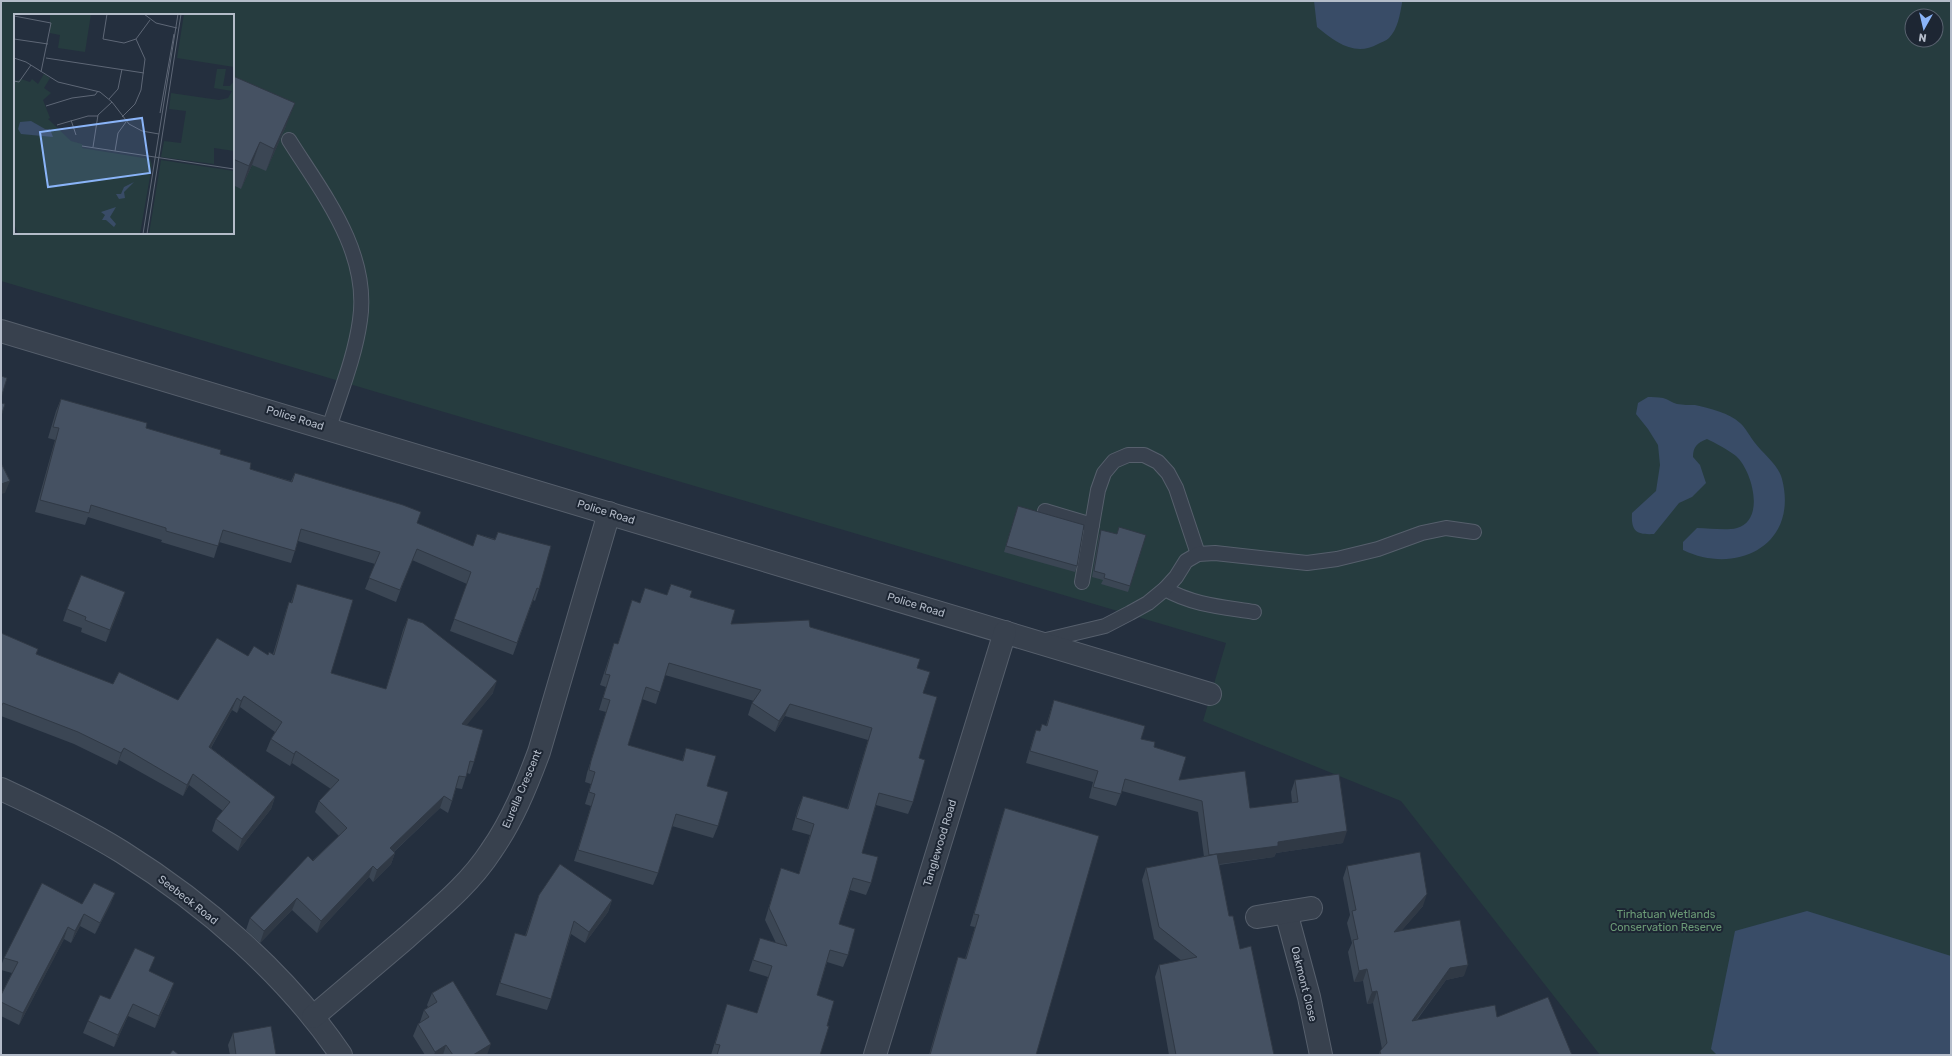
<svg xmlns="http://www.w3.org/2000/svg" width="1952" height="1056" font-family="Rubik,sans-serif">
<style>
.green{fill:#263c3f;fill-rule:evenodd}
.water{fill:#394c67}
.lines{fill:none;stroke-linecap:round;stroke-linejoin:round}
.service-casing{stroke:#565f6c;stroke-width:16}
.minor-casing{stroke:#565f6c;stroke-width:24}
.service{stroke:#38414e;stroke-width:14}
.minor{stroke:#38414e;stroke-width:22}
.wall{fill:#3b4654}
.shaded-wall{fill:#303945}
.building{fill:#455162;stroke:#303945}
.labels{text-anchor:middle;dominant-baseline:central;stroke-width:4;stroke-linejoin:round;paint-order:stroke}
.street-label{font-size:11px;fill:#b4bcc9;stroke:#1d2633}
.park-label{font-size:11px;fill:#6b9a76;stroke:#1d2633}
.inset-road{fill:none;stroke:#5e6776;stroke-width:1}
.view{fill:#8ab4f8;fill-opacity:0.15;stroke:#8ab4f8;stroke-width:2}
.inset-edge{fill:none;stroke:#b4bcc9;stroke-width:2}
</style>
<rect width="100%" height="100%" fill="#242f3e"/>
<path class="green" d="M1 1H1951V1055H1600L1401 801 1203 721 1226 643 1 281ZM15 15H233V233H15ZM1912 16H1936V40H1912Z"/>
<g class="water">
<path d="M1314 1H1402V3C1400 14 1398 29 1389 38 1386 41 1381 42 1378 44 1355 57 1335 42 1317 27Z"/>
<path d="M1648 397C1652 397 1658 397 1663 398 1668 399 1672 403 1677 404 1683 405 1689 405 1695 405 1709 408 1730 413 1740 423 1746 428 1750 437 1755 443 1764 455 1778 464 1782 479 1799 545 1737 576 1683 550V542L1697 528C1710 528 1725 531 1737 528 1766 520 1752 470 1736 456 1730 451 1714 442 1707 439 1697 443 1693 447 1693 457L1700 465 1706 483 1692 497 1679 503 1654 534C1636 535 1631 531 1632 513L1656 491 1660 465 1658 445 1648 429 1636 414 1638 403Z"/>
<polygon points="1807,911 1951,956 1951,1055 1717,1055 1711,1049 1735,931"/>
</g>
<g class="lines">
<g class="service-casing">
<g id="service">
<path d="M289 140C323 194 370 252 360 320 355 357 340 393 329 428"/>
<polyline points="1045,511 1092,525"/>
<polyline points="1082,582 1098,490 1104,473 1114,461 1128,455 1144,455 1158,462 1168,473 1176,488 1198,554"/>
<path d="M1165 589C1193 605 1223 607 1254 612"/>
<polyline points="1042,641 1105,626 1130,613 1148,603 1165,589 1176,577 1186,561 1198,554 1215,553 1307,563 1337,559 1378,549 1422,533 1446,528 1474,532"/>
</g>
</g>
<g class="minor-casing">
<g id="minor">
<polyline points="1,331 1210,694"/>
<path d="M1 789C42 808 83 828 122 852 205 904 286 974 341 1055"/>
<polyline points="1286,912 1309,997 1321,1055"/>
<polyline points="1257,917 1311,908"/>
<path d="M313 1017C344 991 375 964 406 938 436 911 469 885 491 851 512 821 526 787 539 752L609 513"/>
<polyline points="875,1055 1005,632"/>
</g>
</g>
<use href="#service" class="service"/>
<use href="#minor" class="minor"/>
</g>
<g class="wall">
<polygon points="233,76 286,126 266,171 252,165 241,189 233,185"/>
<polygon points="61,399 220,454 250,469 291,481 295,473 473,546 477,534 495,539 498,532 539,589 535,601 533,600 513,655 450,631 467,584 412,560 396,602 365,589 375,564 298,541 291,563 219,542 214,558 161,542 162,540 88,517 85,525 35,512 55,440 48,438 56,411"/>
<polygon points="1018,506 1077,566 1075,572 1004,552"/>
<polygon points="1119,527 1130,586 1128,592 1101,584 1103,580 1092,577 1099,536 1101,530 1117,534"/>
<polygon points="297,584 331,673 386,689 403,630 408,618 493,693 466,725 474,762 470,774 467,773 462,789 456,788 452,801 448,813 440,808 394,852 395,853 391,864 373,882 369,877 317,933 292,910 260,943 246,930 250,918 339,836 315,812 319,801 331,789 292,763 290,766 266,751 271,739 275,732 240,707 237,713 232,710 211,748 275,797 271,809 238,851 212,831 216,819 223,811 189,785 183,796 119,760 117,765 74,744 1,716 1,633 38,649 36,655 113,684 178,700 248,656 273,654 285,614 289,602 291,602"/>
<polygon points="671,584 690,597 731,624 810,627 917,668 923,693 919,758 913,802 908,814 876,805 862,853 871,883 866,895 850,890 839,924 848,955 843,967 827,962 817,995 827,1026 820,1055 711,1055 723,1016 727,1004 757,1013 768,977 749,971 760,938 776,943 765,920 777,880 781,868 799,874 810,835 792,830 798,808 803,796 847,809 868,740 785,716 775,732 748,715 752,703 754,701 665,675 656,704 642,699 628,745 682,761 686,748 707,786 718,826 713,838 672,826 658,873 653,885 574,861 591,806 585,804 591,784 585,782 587,773 606,712 599,710 606,687 600,685 614,643 618,644 632,600 640,603 645,588 667,595"/>
<polygon points="121,604 106,642 81,632 82,628 63,621 67,609"/>
<polygon points="1054,700 1141,739 1154,747 1179,780 1250,808 1292,803 1291,792 1295,780 1343,843 1276,853 1274,857 1219,865 1229,916 1274,1055 1169,1055 1155,977 1159,965 1182,961 1154,939 1142,880 1146,868 1204,857 1198,812 1122,791 1116,806 1089,798 1093,782 1026,763 1032,742 1036,730 1040,731 1042,724 1046,726"/>
<polygon points="1005,808 1036,1055 929,1055 954,969 958,957 965,959 975,927 970,926 1001,820"/>
<polygon points="1347,866 1423,906 1401,931 1464,976 1446,980 1417,1020 1497,1017 1572,1055 1379,1055 1380,1051 1382,1049 1373,1003 1367,1004 1363,981 1354,982 1348,952 1352,943 1347,923 1350,915 1343,878"/>
<polygon points="115,893 110,905 95,934 80,926 71,943 64,939 19,1025 1,1016 1,995 12,973 1,970 1,966 4,958"/>
<polygon points="539,895 612,900 608,912 585,943 571,934 551,999 547,1010 496,995 511,945 515,933 525,936"/>
<polygon points="150,972 170,995 155,1028 128,1016 114,1047 83,1033 88,1021 110,999"/>
<polygon points="432,993 487,1055 425,1055 413,1036 418,1024 421,1022 420,1022 424,1010 428,1007 427,1005"/>
<polygon points="233,1033 276,1055 230,1055 228,1045"/>
</g>
<g class="shaded-wall">
<polygon points="295,103 286,126 266,171 274,149"/>
<polygon points="260,142 252,165 241,189 249,166"/>
<polygon points="10,481 5,493 1,494 1,484"/>
<polygon points="125,592 121,604 106,642 110,630"/>
<polygon points="497,681 493,693 458,736 462,724"/>
<polygon points="244,696 240,707 237,713 241,701"/>
<polygon points="237,698 232,710 205,758 209,747"/>
<polygon points="790,704 785,716 775,732 779,721"/>
<polygon points="124,748 119,760 117,765 121,753"/>
<polygon points="296,751 292,763 290,766 294,754"/>
<polygon points="193,774 189,785 183,796 187,785"/>
<polygon points="444,796 440,808 386,859 390,848"/>
<polygon points="275,797 271,809 238,851 242,839"/>
<polygon points="1347,831 1343,843 1276,853 1274,857 1205,866 1209,855 1278,842"/>
<polygon points="395,853 391,864 373,882 377,870"/>
<polygon points="373,866 369,877 317,933 321,921"/>
<polygon points="115,893 110,905 95,934 100,923"/>
<polygon points="1427,894 1423,906 1390,944 1394,932"/>
<polygon points="297,898 292,910 260,943 264,931"/>
<polygon points="612,900 608,912 585,943 589,932"/>
<polygon points="84,914 80,926 71,943 75,931"/>
<polygon points="68,927 64,939 19,1025 23,1013"/>
<polygon points="1468,965 1464,976 1446,980 1407,1032 1412,1021 1450,968"/>
<polygon points="1367,969 1363,981 1354,982 1359,971"/>
<polygon points="174,983 170,995 155,1028 159,1016"/>
<polygon points="1377,991 1373,1003 1367,1004 1372,992"/>
<polygon points="133,1004 128,1016 114,1047 118,1035"/>
<polygon points="491,1044 487,1055 473,1055"/>
<polygon points="446,1045 443,1055 434,1055 435,1052"/>
</g>
<g class="building">
<polygon points="233,76 295,103 274,149 260,142 249,166 233,159"/>
<polygon points="1,376 7,378 1,398"/>
<polygon points="61,399 147,423 146,428 221,450 220,454 251,463 250,469 292,482 295,473 403,505 421,512 417,523 473,546 477,534 495,540 498,532 551,546 539,589 537,588 517,643 454,619 471,572 417,549 400,590 369,578 380,552 301,529 295,551 223,530 218,546 166,531 166,528 91,505 89,513 40,500 59,428 53,427"/>
<polygon points="1,403 5,404 1,416"/>
<polygon points="1,463 10,481 1,484"/>
<polygon points="1018,506 1084,525 1077,566 1006,546"/>
<polygon points="1119,527 1146,535 1130,586 1104,578 1105,574 1094,571 1101,530 1117,534"/>
<polygon points="81,575 125,592 110,630 85,620 86,617 67,609"/>
<polygon points="297,584 353,600 331,673 386,689 408,618 423,623 497,681 462,724 483,730 474,762 470,761 466,777 459,776 452,801 444,796 390,848 395,853 377,870 373,866 321,921 297,898 264,931 250,918 308,856 313,861 347,828 319,801 339,780 296,751 294,754 271,739 282,722 244,696 241,701 237,698 209,747 275,797 242,839 216,819 230,802 193,774 187,785 124,748 121,753 78,732 3,703 1,707 1,633 38,649 36,654 113,684 119,672 178,700 217,638 248,656 254,646 268,655 269,652 274,655 289,602 292,603"/>
<polygon points="671,584 692,591 690,597 735,610 731,624 809,620 810,627 920,659 917,668 930,672 923,693 937,697 919,758 925,760 913,802 879,793 862,853 878,857 871,883 853,878 839,924 855,929 848,955 830,950 817,995 834,1001 827,1026 829,1026 820,1055 717,1055 720,1045 715,1044 727,1004 757,1013 772,966 753,960 760,938 787,946 769,908 781,868 799,874 814,824 796,818 803,796 848,809 872,728 790,704 779,721 752,703 761,690 669,663 660,692 646,687 628,745 683,761 686,748 716,756 707,786 728,792 718,826 676,814 658,873 578,850 595,794 589,792 595,772 589,770 591,761 610,700 603,698 610,675 605,674 614,643 618,644 632,600 640,603 645,588 667,595"/>
<polygon points="1054,700 1145,726 1141,739 1155,742 1154,747 1186,757 1179,780 1245,771 1250,808 1298,802 1295,780 1339,774 1347,831 1278,842 1278,846 1209,855 1202,801 1125,779 1121,794 1093,787 1098,771 1030,751 1036,730 1040,731 1042,724 1047,726"/>
<polygon points="1005,808 1099,836 1036,1055 930,1055 958,957 966,959 979,915 974,914"/>
<polygon points="1420,852 1427,894 1394,932 1460,920 1468,965 1450,968 1412,1021 1495,1005 1497,1017 1548,997 1572,1055 1381,1055 1380,1051 1387,1043 1377,991 1372,992 1367,969 1359,971 1353,940 1358,939 1352,911 1356,910 1347,866"/>
<polygon points="1217,854 1229,916 1233,916 1240,949 1251,946 1274,1055 1176,1055 1159,965 1197,957 1159,927 1146,868"/>
<polygon points="560,864 612,900 589,932 574,921 551,999 500,983 515,933 526,936 539,895"/>
<polygon points="42,883 82,904 94,883 115,893 100,923 84,914 75,931 68,927 23,1013 1,1002 1,995 18,962 4,958"/>
<polygon points="135,948 155,957 149,971 174,983 159,1016 133,1004 118,1035 88,1021 100,995 110,999"/>
<polygon points="453,981 491,1044 473,1055 453,1055 446,1045 435,1052 418,1024 429,1017 424,1010 437,1002 432,993"/>
<polygon points="271,1026 276,1055 236,1055 233,1033"/>
<polygon points="173,1050 179,1055 169,1055"/>
</g>
<g class="labels">
<g class="street-label">
<text transform="translate(295 418) rotate(17)">Police Road</text>
<text transform="translate(606 512) rotate(17)">Police Road</text>
<text transform="translate(916 605) rotate(17)">Police Road</text>
<text transform="translate(522 789) rotate(-67)">Eurella Crescent</text>
<text transform="translate(940 843) rotate(-73)">Tanglewood Road</text>
<text transform="translate(188 900) rotate(38)">Seebeck Road</text>
<text transform="translate(1304 984) rotate(76)">Oakmont Close</text>
</g>
<g class="park-label">
<text x="1666" y="914">Tirhatuan Wetlands<tspan x="1666" dy="13">Conservation Reserve</tspan></text>
</g>
</g>
<g transform="translate(14 14)">
<rect width="220" height="220" fill="#242f3e"/>
<path d="M36 0H77L71 38 44 34 46 21 36 19ZM170 0H220V53L163 44ZM203 55H212L209 72H216L220 67V137L200 134V150L147 143 150 127 167 129 172 97 155 95 157 79 205 86 214 84 218 77 200 74ZM30 60 36 64 30 74 37 79 29 86 36 104 34 105 57 127 68 130V134L136 145 138 151 126 220H4L0 210V67L7 65 16 68 18 65 24 70ZM147 146 220 157V220H135Z" fill="#263c3f"/>
<path d="M17 107 31 115H36L39 123 7 120 4 115 6 108ZM120 168 110 178 111 184 105 185 102 180H107L110 173ZM102 193 96 203 102 210 100 213 92 206H88L91 201 87 198Z" fill="#394c67"/>
<path class="inset-road" d="M93 0 89 25 110 29 122 25 136 6M130 0 142 9 163 14M0 2 37 9 27 58M0 25 34 30M0 44 12 48 44 68 86 78 98 88 115 110 128 117 145 120M32 44 130 59M0 67 5 68 17 51M95 85 104 75 108 55M32 92 58 84 81 81 84 77M146 99 160 20M108 103 121 90 127 76 131 45 122 25M57 106 62 121M43 111 74 102H84M68 132 220 155M79 133 84 101 98 88M101 137 104 119 112 108M129 220 164 0M133 220 167 0"/>
<path class="view" d="M128 104 136 159 34 173 26 118Z"/>
<rect width="220" height="220" class="inset-edge"/>
</g>
<rect width="1952" height="1056" fill="none" stroke="#b4bcc9" stroke-width="4"/>
<g transform="translate(1924 28) rotate(188)"><circle r="19" fill="#1d2633" stroke="#59626f"/>
<path d="M0-3L7 15L0 10L-7 15Z" fill="#8ab4f8"/>
<text y="-6" font-size="11" font-weight="bold" text-anchor="middle" fill="#b4bcc9">N</text>
</g>
</svg>
